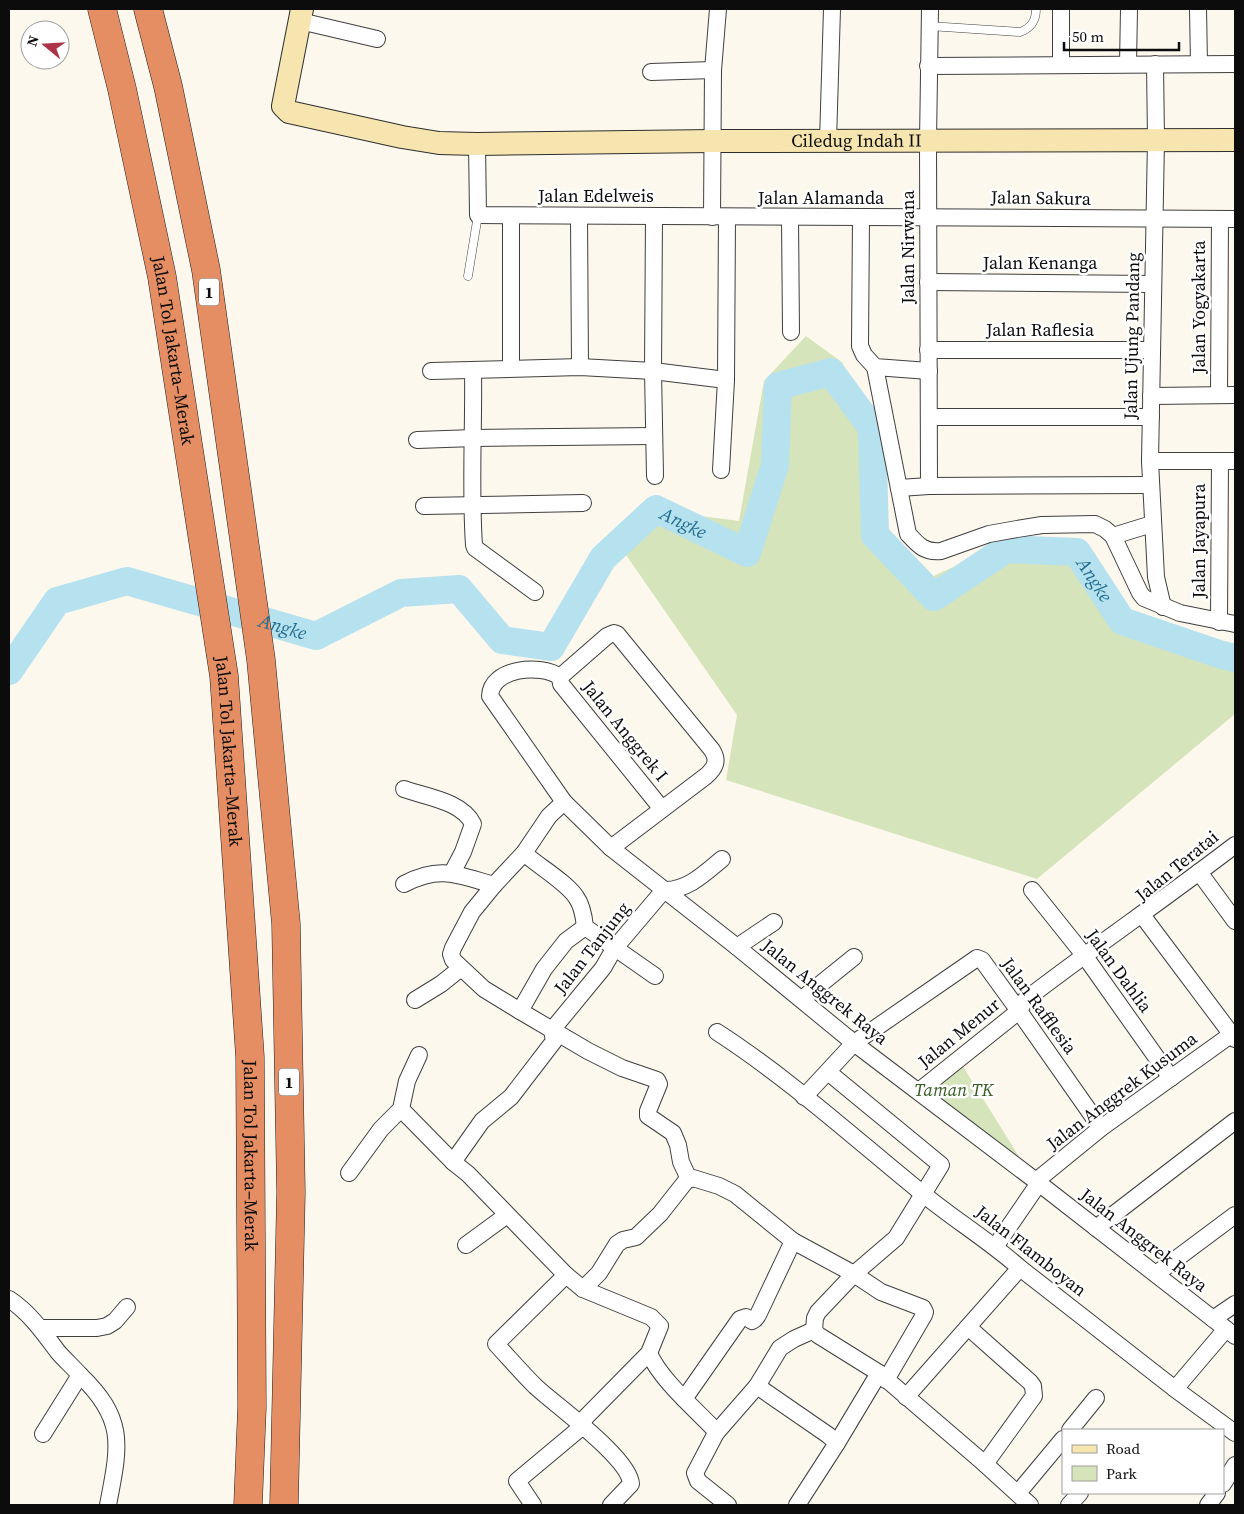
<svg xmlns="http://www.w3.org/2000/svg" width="1244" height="1514" viewBox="0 0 1244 1514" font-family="'Source Serif 4',serif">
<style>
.green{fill:#d5e4ba}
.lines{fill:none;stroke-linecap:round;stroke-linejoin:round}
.river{stroke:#b6e1ef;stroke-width:28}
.lane-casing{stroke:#3f3f3f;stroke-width:9}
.street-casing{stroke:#3f3f3f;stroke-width:18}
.secondary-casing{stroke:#2e2e2e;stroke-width:24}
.highway-casing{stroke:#1d1d1d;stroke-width:29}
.lane{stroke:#fff;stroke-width:8}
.street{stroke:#fff;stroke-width:16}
.secondary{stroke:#f6e5ae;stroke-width:22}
.highway{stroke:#e58d63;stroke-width:28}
.labels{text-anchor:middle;stroke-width:5;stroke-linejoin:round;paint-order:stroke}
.shield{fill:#fff;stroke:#555;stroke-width:1}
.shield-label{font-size:16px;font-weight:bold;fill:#0c0c0c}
.street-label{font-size:18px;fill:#0c0c0c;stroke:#fff}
.park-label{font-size:18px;font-style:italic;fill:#375c23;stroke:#fff}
.water-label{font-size:19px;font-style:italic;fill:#236f90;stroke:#fff}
</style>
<rect width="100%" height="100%" fill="#fdf8ed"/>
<g class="green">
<path d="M806 336 843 363 868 463 877 541 923 581 1026 533 1075 560 1111 625 1235 656V714L1037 879 726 780 737 715 617 542 647 509 739 521 764 381Z"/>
<path d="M959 1060 1031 1176 922 1090Z"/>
</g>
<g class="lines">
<path class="river" id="s1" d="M9 671 57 601 127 581 316 636 401 593 459 589 502 640 551 647 603 558 656 509 747 553 775 465 778 386 831 372 872 428 875 535 934 597 1006 549 1077 552 1122 621 1222 655 1235 658"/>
<g class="lane-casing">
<g id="lane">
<path d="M929 26 1020 32C1031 28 1036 21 1036 9"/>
<path d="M468 276 478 215"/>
</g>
</g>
<g class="street-casing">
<g id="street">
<path d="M1198 9 1199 64"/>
<path d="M300 21 377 39"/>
<path d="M1128 64 1129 9"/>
<path d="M1155 64 1156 140 1150 461 1156 577 1163 607"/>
<path d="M1061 65V9"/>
<path d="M928 66 1235 64"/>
<path d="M651 72 713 70"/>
<path d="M828 141 832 9"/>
<path d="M477 144 478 215 1235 219"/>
<path d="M511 216V368"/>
<path d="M579 216 580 367"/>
<path d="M654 217 653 371 655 476"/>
<path d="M712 217 713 70 718 9"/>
<path d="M790 218 791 332"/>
<path d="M861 218 860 346 864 355 875 367 929 371"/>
<path d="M928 282 1152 284"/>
<path d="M928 350H1152"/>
<path d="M875 367 908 534C918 545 925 553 941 551L989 534 1017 529 1042 525 1095 524 1105 529 1113 536 1140 593 1144 598 1180 613 1235 624"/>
<path d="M473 370C474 428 470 487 474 545L475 548 535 592"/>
<path d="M431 371 580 367 653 371 726 380"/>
<path d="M1219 395 1220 219"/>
<path d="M1151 396 1235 395"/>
<path d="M929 417H1151"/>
<path d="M417 440 474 438 654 436"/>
<path d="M1150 461H1235"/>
<path d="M721 470 726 380 727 217"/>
<path d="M929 486 928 141 930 9"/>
<path d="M899 488 929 486 1151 485"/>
<path d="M424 506 583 503"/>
<path d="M1113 536 1152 524"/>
<path d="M1219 622 1220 461"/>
<path d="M560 677C541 663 491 668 490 696L564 802 611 848 737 947 854 1043 1036 1181 1235 1336"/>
<path d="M560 677 607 636 614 633 617 634 712 750C719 761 715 768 706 776L611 848"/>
<path d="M560 677 561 684 662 809"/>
<path d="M404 789C426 797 462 801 473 824L463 852 452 873"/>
<path d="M564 802 549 816 524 853 494 885 472 912 453 948 451 954 453 960 484 989 520 1011 588 1051 622 1068 657 1080 659 1084 648 1111V1116L673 1133 678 1145 681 1162 689 1179"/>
<path d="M524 853C538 866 566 882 576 897 582 905 584 917 585 927L655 976"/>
<path d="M1199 872 1235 921"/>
<path d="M404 884C440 865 458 875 494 885"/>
<path d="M1032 890 1084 955 1171 1078"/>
<path d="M1142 915 1235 1039"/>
<path d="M737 947 774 922"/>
<path d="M802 999 854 957"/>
<path d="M415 1000 441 984 461 968"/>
<path d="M520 1011 544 969 566 941 585 927"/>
<path d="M552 1030 603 968 614 949 664 890C687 891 705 873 722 859"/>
<path d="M717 1032C788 1078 852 1136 917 1189 950 1217 987 1239 1020 1268L1175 1389 1235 1433"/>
<path d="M828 1072 941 1165 896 1238 854 1274 818 1312 815 1318 814 1330 818 1335 879 1373 985 1464 1030 1505"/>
<path d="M919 1091 1019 1011 1025 1000C1094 947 1166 898 1235 845"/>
<path d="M804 1097 854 1043 977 958 982 960 1019 1011 1101 1128"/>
<path d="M401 1109 453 1162 468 1174 566 1275 583 1289 651 1317 660 1326 649 1353 581 1422"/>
<path d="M453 1162 482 1121 511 1097 554 1041 552 1030"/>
<path d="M349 1173 381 1129 401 1109 407 1081 419 1055"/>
<path d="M1036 1181 1101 1128 1232 1034"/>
<path d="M1096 1228 1235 1121"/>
<path d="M466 1245 507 1215"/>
<path d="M995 1247 1039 1183"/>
<path d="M1156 1274 1235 1215"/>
<path d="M566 1275 496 1344C509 1358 522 1373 535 1386 555 1405 630 1458 631 1484L611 1505"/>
<path d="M583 1289 599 1273 617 1244 623 1240 636 1237 660 1214 686 1181 693 1178 719 1186 735 1194 793 1241 854 1274 881 1292 923 1308 925 1312 924 1315 886 1380"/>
<path d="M9 1299C30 1313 43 1332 58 1352 65 1360 73 1367 80 1375L43 1434"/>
<path d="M1213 1319 1235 1304"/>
<path d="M968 1327 1030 1382 1033 1386 1034 1396 985 1464"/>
<path d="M41 1328H97L107 1326 115 1321 127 1307"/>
<path d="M649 1353C660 1379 694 1408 714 1429L716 1433"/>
<path d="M80 1375C127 1420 119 1447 108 1505"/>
<path d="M757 1386 828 1435 837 1443"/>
<path d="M1175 1389 1226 1329"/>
<path d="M906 1397 1020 1268"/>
<path d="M684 1399 740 1319 746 1317 752 1321 755 1319 758 1315 793 1241"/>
<path d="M1070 1430 1096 1398"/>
<path d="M1223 1484 1235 1465"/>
<path d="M1018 1493 1063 1439"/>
<path d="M533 1505 517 1481 584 1425"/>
<path d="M728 1505 698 1481 695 1473 716 1433 757 1386 780 1348 794 1339 814 1330"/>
<path d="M797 1505 837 1443 879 1373"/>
<path d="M1069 1505 1080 1493"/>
<path d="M1208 1505 1217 1493"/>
</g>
</g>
<g class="secondary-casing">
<g id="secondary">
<path id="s2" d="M302 9 283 106 289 112 402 137 439 143 477 144 713 141 1235 140"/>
</g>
</g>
<g class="highway-casing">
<g id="highway">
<path id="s3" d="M102 9 122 89 162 277 224 676 250 1057 252 1407 248 1505"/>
<path d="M148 9 168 86 206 270 261 660 286 924 291 1192 284 1505"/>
</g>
</g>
<use href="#lane" class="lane"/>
<use href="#street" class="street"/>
<use href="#secondary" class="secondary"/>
<use href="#highway" class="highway"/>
</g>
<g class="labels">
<g class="shield">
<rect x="199" y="278.5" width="20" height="27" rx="4"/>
<rect x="279" y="1068.5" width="20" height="27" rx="4"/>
</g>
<g class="shield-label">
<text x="209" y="298">1</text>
<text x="289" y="1088">1</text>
</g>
<g class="street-label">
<text dy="6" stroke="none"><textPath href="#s2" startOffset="678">Ciledug Indah II</textPath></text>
<text x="596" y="202">Jalan Edelweis</text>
<text x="821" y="204">Jalan Alamanda</text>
<text transform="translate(1041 198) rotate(1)" y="6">Jalan Sakura</text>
<text transform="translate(908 247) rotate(-90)" y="6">Jalan Nirwana</text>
<text x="1040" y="269">Jalan Kenanga</text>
<text transform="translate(1199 307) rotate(-90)" y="6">Jalan Yogyakarta</text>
<text x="1040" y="336">Jalan Raflesia</text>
<text transform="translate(1132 336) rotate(-89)" y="6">Jalan Ujung Pandang</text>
<text dy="6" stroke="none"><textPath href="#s3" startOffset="349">Jalan Tol Jakarta–Merak</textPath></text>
<text transform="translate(1199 541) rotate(-90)" y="6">Jalan Jayapura</text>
<text transform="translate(625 731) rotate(51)" y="6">Jalan Anggrek I</text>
<text dy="6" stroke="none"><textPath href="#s3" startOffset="754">Jalan Tol Jakarta–Merak</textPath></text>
<text transform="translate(1177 866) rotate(-39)" y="6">Jalan Teratai</text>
<text transform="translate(592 948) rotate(-52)" y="6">Jalan Tanjung</text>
<text transform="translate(1119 971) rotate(54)" y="6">Jalan Dahlia</text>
<text transform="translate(825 992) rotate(39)" y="6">Jalan Anggrek Raya</text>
<text transform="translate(1039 1006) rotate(54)" y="6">Jalan Rafflesia</text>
<text transform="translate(959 1033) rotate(-39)" y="6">Jalan Menur</text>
<text transform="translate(1122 1091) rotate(-37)" y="6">Jalan Anggrek Kusuma</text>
<text dy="6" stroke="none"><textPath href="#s3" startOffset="1159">Jalan Tol Jakarta–Merak</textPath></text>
<text transform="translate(1144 1240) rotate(38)" y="6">Jalan Anggrek Raya</text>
<text transform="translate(1031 1251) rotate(38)" y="6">Jalan Flamboyan</text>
</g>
<g class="park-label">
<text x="954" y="1096">Taman TK</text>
</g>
<g class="water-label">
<text dy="7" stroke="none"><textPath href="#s1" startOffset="830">Angke</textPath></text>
<text dy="7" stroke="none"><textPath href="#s1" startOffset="1579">Angke</textPath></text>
<text dy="7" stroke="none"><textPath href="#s1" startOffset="320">Angke</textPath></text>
</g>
</g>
<rect width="1244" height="1514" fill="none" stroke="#0c0c0c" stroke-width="20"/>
<rect x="1062" y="1429" width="162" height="65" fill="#ffffff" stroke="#9e9e9e"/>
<rect x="1072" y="1445" width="25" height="8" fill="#f6e5ae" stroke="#9e9e9e"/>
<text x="1106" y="1454" font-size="15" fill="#0c0c0c">Road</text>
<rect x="1072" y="1466" width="25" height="15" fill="#d5e4ba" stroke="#9e9e9e"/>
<text x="1106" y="1479" font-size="15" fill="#0c0c0c">Park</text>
<g transform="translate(45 45) rotate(288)"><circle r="24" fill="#ffffff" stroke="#9e9e9e"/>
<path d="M0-4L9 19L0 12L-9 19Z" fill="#ad3348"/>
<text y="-8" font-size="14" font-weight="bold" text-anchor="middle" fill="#0c0c0c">N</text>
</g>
<path d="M1064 42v8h115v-8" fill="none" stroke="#0c0c0c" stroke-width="2.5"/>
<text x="1072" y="42" font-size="15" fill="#0c0c0c" stroke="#ffffff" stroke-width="4" paint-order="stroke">50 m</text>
</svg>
